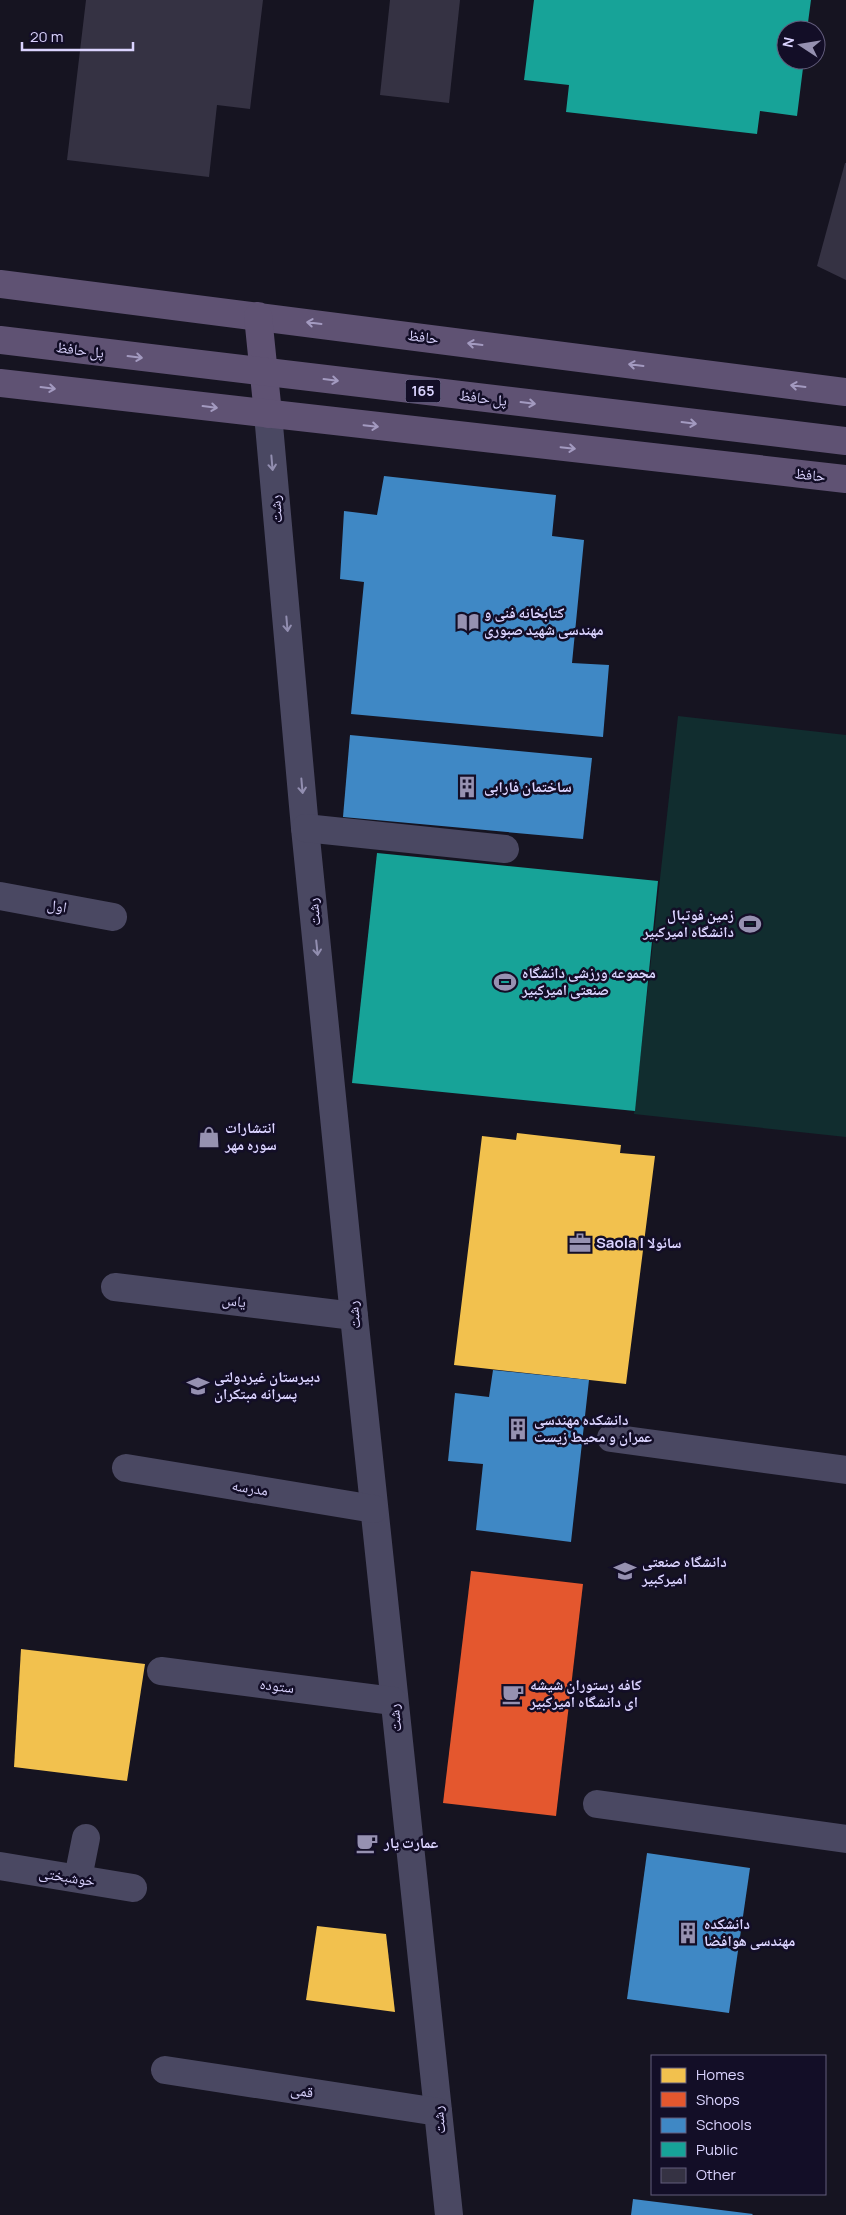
<svg xmlns="http://www.w3.org/2000/svg" width="846" height="2215" viewBox="0 0 846 2215" font-family="Manrope,'Noto Naskh Arabic',sans-serif">
<style>
.green{fill:#112d2f}
.homes{fill:#f2c14e}
.shops{fill:#e4572e}
.schools{fill:#3f88c5}
.public{fill:#17a398}
.building{fill:#353243}
.lines{fill:none;stroke-linecap:round;stroke-linejoin:round}
.minor{stroke:#4a4862;stroke-width:28}
.major{stroke:#5f5273;stroke-width:28}
.major-bridge{stroke:#5f5273;stroke-width:28}
.oneway{stroke:#a39ac0}
.oneway2{stroke:#928eb0}
.labels{text-anchor:middle;stroke-width:5;stroke-linejoin:round;paint-order:stroke}
.shield{fill:#130e27;stroke:#9f99be;stroke-width:1}
.shield-label{font-size:14px;font-weight:bold;fill:#dbd4ff}
.street-label{font-size:15px;fill:#dbd4ff;stroke:#130e27}
.poi-label{font-size:15px;font-weight:bold;fill:#dbd4ff;stroke:#130e27;text-anchor:start}
</style>
<rect width="100%" height="100%" fill="#161421"/>
<path class="green" d="M678 716 846 735V1137L634 1114Z"/>
<g class="homes">
<path d="M517 1133 621 1145 620 1153 655 1156 626 1384 454 1365 482 1136 516 1140Z"/>
<path d="M21 1649 145 1664 127 1781 14 1767Z"/>
<path d="M317 1926 386 1934 395 2012 306 2000Z"/>
</g>
<path class="shops" d="M471 1571 583 1584 556 1816 443 1803Z"/>
<g class="schools">
<path d="M384 476 556 495 552 536 584 540 572 663 609 665 603 737 351 714 364 582 340 579 344 511 377 515Z"/>
<path d="M350 735 592 758 583 839 343 817Z"/>
<path d="M493 1370 589 1380 571 1542 476 1530 483 1464 448 1461 455 1393 489 1397Z"/>
<path d="M647 1853 750 1868 729 2013 627 1999Z"/>
<path d="M633 2199 753 2214 752 2215H631Z"/>
</g>
<g class="public">
<path d="M534 0H811L807 30H786V60H804L797 116 760 111 757 134 566 112 569 85 524 80Z"/>
<path d="M377 853 658 881 635 1111 352 1083Z"/>
</g>
<g class="building">
<path d="M86 0H263L250 109 217 105 209 177 67 160Z"/>
<path d="M390 0H460L449 103 380 95Z"/>
<path d="M845 163H846V280L817 266Z"/>
</g>
<g class="lines">
<g class="minor">
<path d="M268 414 305 828 354 1316 449 2215"/>
<path d="M305 828 505 849"/>
<path d="M0 896 113 917"/>
<path d="M115 1287 354 1316"/>
<path d="M611 1438 846 1470"/>
<path d="M126 1468 374 1509"/>
<path d="M161 1671 393 1701"/>
<path d="M597 1804 846 1839"/>
<path d="M0 1866 133 1888"/>
<path d="M78 1878 86 1838"/>
<path d="M165 2070 438 2112"/>
</g>
<g class="major">
<path d="M0 284 846 392"/>
<path d="M258 316 268 414"/>
<path d="M0 383 846 479"/>
</g>
<path class="major-bridge" d="M0 340 846 441"/>
</g>
<defs><path id="oneway-shaft" d="M-6 0H5M1.5-3L5.5 0L1.5 3" fill="none" stroke-width="1.6" stroke-linecap="round" stroke-linejoin="round" transform="scale(1.25)"/></defs>
<g class="oneway">
<use href="#oneway-shaft" transform="translate(314 323) rotate(-173)"/>
<use href="#oneway-shaft" transform="translate(475 344) rotate(-173)"/>
<use href="#oneway-shaft" transform="translate(135 357) rotate(7)"/>
<use href="#oneway-shaft" transform="translate(636 365) rotate(-173)"/>
<use href="#oneway-shaft" transform="translate(331 380) rotate(7)"/>
<use href="#oneway-shaft" transform="translate(798 386) rotate(-173)"/>
<use href="#oneway-shaft" transform="translate(48 388) rotate(7)"/>
<use href="#oneway-shaft" transform="translate(528 403) rotate(7)"/>
<use href="#oneway-shaft" transform="translate(210 407) rotate(7)"/>
<use href="#oneway-shaft" transform="translate(689 423) rotate(7)"/>
<use href="#oneway-shaft" transform="translate(371 426) rotate(6)"/>
<use href="#oneway-shaft" transform="translate(568 448) rotate(6)"/>
</g>
<g class="oneway2">
<use href="#oneway-shaft" transform="translate(272 463) rotate(85)"/>
<use href="#oneway-shaft" transform="translate(287 624) rotate(85)"/>
<use href="#oneway-shaft" transform="translate(302 786) rotate(85)"/>
<use href="#oneway-shaft" transform="translate(317 948) rotate(84)"/>
</g>
<defs>
<g id="library-bare" transform="scale(1.725)"><path d="M-6-4Q-3-5.5-.7-3.5V5Q-3 3-6 4ZM6-4Q3-5.5 .7-3.5V5Q3 3 6 4Z" fill="#9691b1" stroke="#130e27" stroke-width="2.5" paint-order="stroke"/></g>
<g id="building-bare" transform="scale(1.725)"><path d="M-4-6H4V6H1V3H-1V6H-4ZM-2.5-4.3h1.7v1.8h-1.7ZM.8-4.3h1.7v1.8H.8ZM-2.5-1h1.7V.8h-1.7ZM.8-1h1.7V.8H.8Z" fill="#9691b1" stroke="#130e27" stroke-width="2.5" paint-order="stroke"/></g>
<g id="stadium-bare" transform="scale(1.725)"><path d="M0-5a6.5 5 0 1 0 0 10a6.5 5 0 1 0 0-10ZM-3.5-1.8h7v3.6h-7Z" fill="#9691b1" stroke="#130e27" stroke-width="2.5" paint-order="stroke"/></g>
<g id="shop-bare" transform="scale(1.725)"><path d="M-5-2.5h2.3a2.7 3.5 0 0 1 5.4 0H5L5.5 6h-11ZM-1.5-2.5h3a1.5 2.3 0 0 0-3 0Z" fill="#9691b1" stroke="#130e27" stroke-width="2.5" paint-order="stroke"/></g>
<g id="office-bare" transform="scale(1.725)"><path d="M-6-3h4V-5.5h4V-3h4V5H-6ZM-1-4.5V-3h2v-1.5ZM-6 0V1H6V0Z" fill="#9691b1" stroke="#130e27" stroke-width="2.5" paint-order="stroke"/></g>
<g id="school-bare" transform="scale(1.725)"><path d="M0-5L7-2L0 1L-7-2ZM-4 1L0 2.5L4 1V4Q0 6-4 4Z" fill="#9691b1" stroke="#130e27" stroke-width="2.5" paint-order="stroke"/></g>
<g id="university-bare" transform="scale(1.725)"><path d="M0-5L7-2L0 1L-7-2ZM-4 1L0 2.5L4 1V4Q0 6-4 4Z" fill="#9691b1" stroke="#130e27" stroke-width="2.5" paint-order="stroke"/></g>
<g id="cafe-bare" transform="scale(1.725)"><path d="M-5.5-4.5H6V0H3Q3 3.5 0 3.5H-2.5Q-5.5 3.5-5.5 0ZM3-3.2v2h1.7v-2ZM-6 4.5H4V6H-6Z" fill="#9691b1" stroke="#130e27" stroke-width="2.5" paint-order="stroke"/></g>
</defs>
<g fill-rule="evenodd">
<use href="#library-bare" x="468" y="622"/>
<use href="#building-bare" x="467" y="787"/>
<use href="#stadium-bare" x="750" y="924"/>
<use href="#stadium-bare" x="505" y="982"/>
<use href="#shop-bare" x="209" y="1137"/>
<use href="#office-bare" x="580" y="1243"/>
<use href="#school-bare" x="198" y="1386"/>
<use href="#building-bare" x="518" y="1429"/>
<use href="#university-bare" x="625" y="1571"/>
<use href="#cafe-bare" x="513" y="1694"/>
<use href="#cafe-bare" x="367" y="1843"/>
<use href="#building-bare" x="688" y="1933"/>
</g>
<g class="labels">
<rect class="shield" x="405.5" y="379.5" width="35" height="23" rx="4"/>
<g class="shield-label">
<text x="423" y="396">165</text>
</g>
<g class="street-label">
<text transform="translate(423 337) rotate(7)" y="5">حافظ</text>
<text transform="translate(80 350) rotate(7)" y="5">پل حافظ</text>
<text transform="translate(483 398) rotate(7)" y="5">پل حافظ</text>
<text transform="translate(810 475) rotate(6)" y="5">حافظ</text>
<text transform="translate(276 509) rotate(-95)" y="5">رشت</text>
<text transform="translate(57 906) rotate(10)" y="5">اول</text>
<text transform="translate(314 912) rotate(-96)" y="5">رشت</text>
<text transform="translate(234 1301) rotate(7)" y="5">یاس</text>
<text transform="translate(354 1315) rotate(-96)" y="5">رشت</text>
<text transform="translate(250 1488) rotate(9)" y="5">مدرسه</text>
<text transform="translate(277 1686) rotate(7)" y="5">ستوده</text>
<text transform="translate(395 1718) rotate(-96)" y="5">رشت</text>
<text transform="translate(67 1877) rotate(9)" y="5">خوشبختی</text>
<text transform="translate(302 2091) rotate(9)" y="5">قمی</text>
<text transform="translate(439 2120) rotate(-96)" y="5">رشت</text>
</g>
<g class="poi-label">
<text x="484" y="618">کتابخانه فنی و<tspan x="484" dy="17">مهندسی شهید صبوری</tspan></text>
<text x="484" y="792">ساختمان فارابی</text>
<text x="734" y="920" text-anchor="end">زمین فوتبال<tspan x="734" dy="17">دانشگاه امیرکبیر</tspan></text>
<text x="522" y="978">مجموعه ورزشی دانشگاه<tspan x="522" dy="17">صنعتی امیرکبیر</tspan></text>
<text x="225" y="1133">انتشارات<tspan x="225" dy="17">سوره مهر</tspan></text>
<text x="596" y="1248">Saola | سائولا</text>
<text x="214" y="1382">دبیرستان غیردولتی<tspan x="214" dy="17">پسرانه مبتکران</tspan></text>
<text x="534" y="1425">دانشکده مهندسی<tspan x="534" dy="17">عمران و محیط زیست</tspan></text>
<text x="642" y="1567">دانشگاه صنعتی<tspan x="642" dy="17">امیرکبیر</tspan></text>
<text x="530" y="1690">کافه رستوران شیشه<tspan x="530" dy="17">ای دانشگاه امیرکبیر</tspan></text>
<text x="384" y="1848">عمارت یار</text>
<text x="704" y="1929">دانشکده<tspan x="704" dy="17">مهندسی هوافضا</tspan></text>
</g>
</g>
<rect x="651" y="2055" width="175" height="140" fill="#130e27" stroke="#635d7d"/>
<rect x="661" y="2068" width="25" height="15" fill="#f2c14e" stroke="#635d7d"/>
<text x="696" y="2080" font-size="15" fill="#dbd4ff">Homes</text>
<rect x="661" y="2092" width="25" height="15" fill="#e4572e" stroke="#635d7d"/>
<text x="696" y="2105" font-size="15" fill="#dbd4ff">Shops</text>
<rect x="661" y="2118" width="25" height="15" fill="#3f88c5" stroke="#635d7d"/>
<text x="696" y="2130" font-size="15" fill="#dbd4ff">Schools</text>
<rect x="661" y="2142" width="25" height="15" fill="#17a398" stroke="#635d7d"/>
<text x="696" y="2155" font-size="15" fill="#dbd4ff">Public</text>
<rect x="661" y="2168" width="25" height="15" fill="#353243" stroke="#635d7d"/>
<text x="696" y="2180" font-size="15" fill="#dbd4ff">Other</text>
<g transform="translate(801 45) rotate(282)"><circle r="24" fill="#130e27" stroke="#635d7d"/>
<path d="M0-4L9 19L0 12L-9 19Z" fill="#9691b1"/>
<text y="-8" font-size="14" font-weight="bold" text-anchor="middle" fill="#dbd4ff">N</text>
</g>
<path d="M22 42v8h111v-8" fill="none" stroke="#dbd4ff" stroke-width="2.5"/>
<text x="30" y="42" font-size="15" fill="#dbd4ff" stroke="#130e27" stroke-width="4" paint-order="stroke">20 m</text>
</svg>
